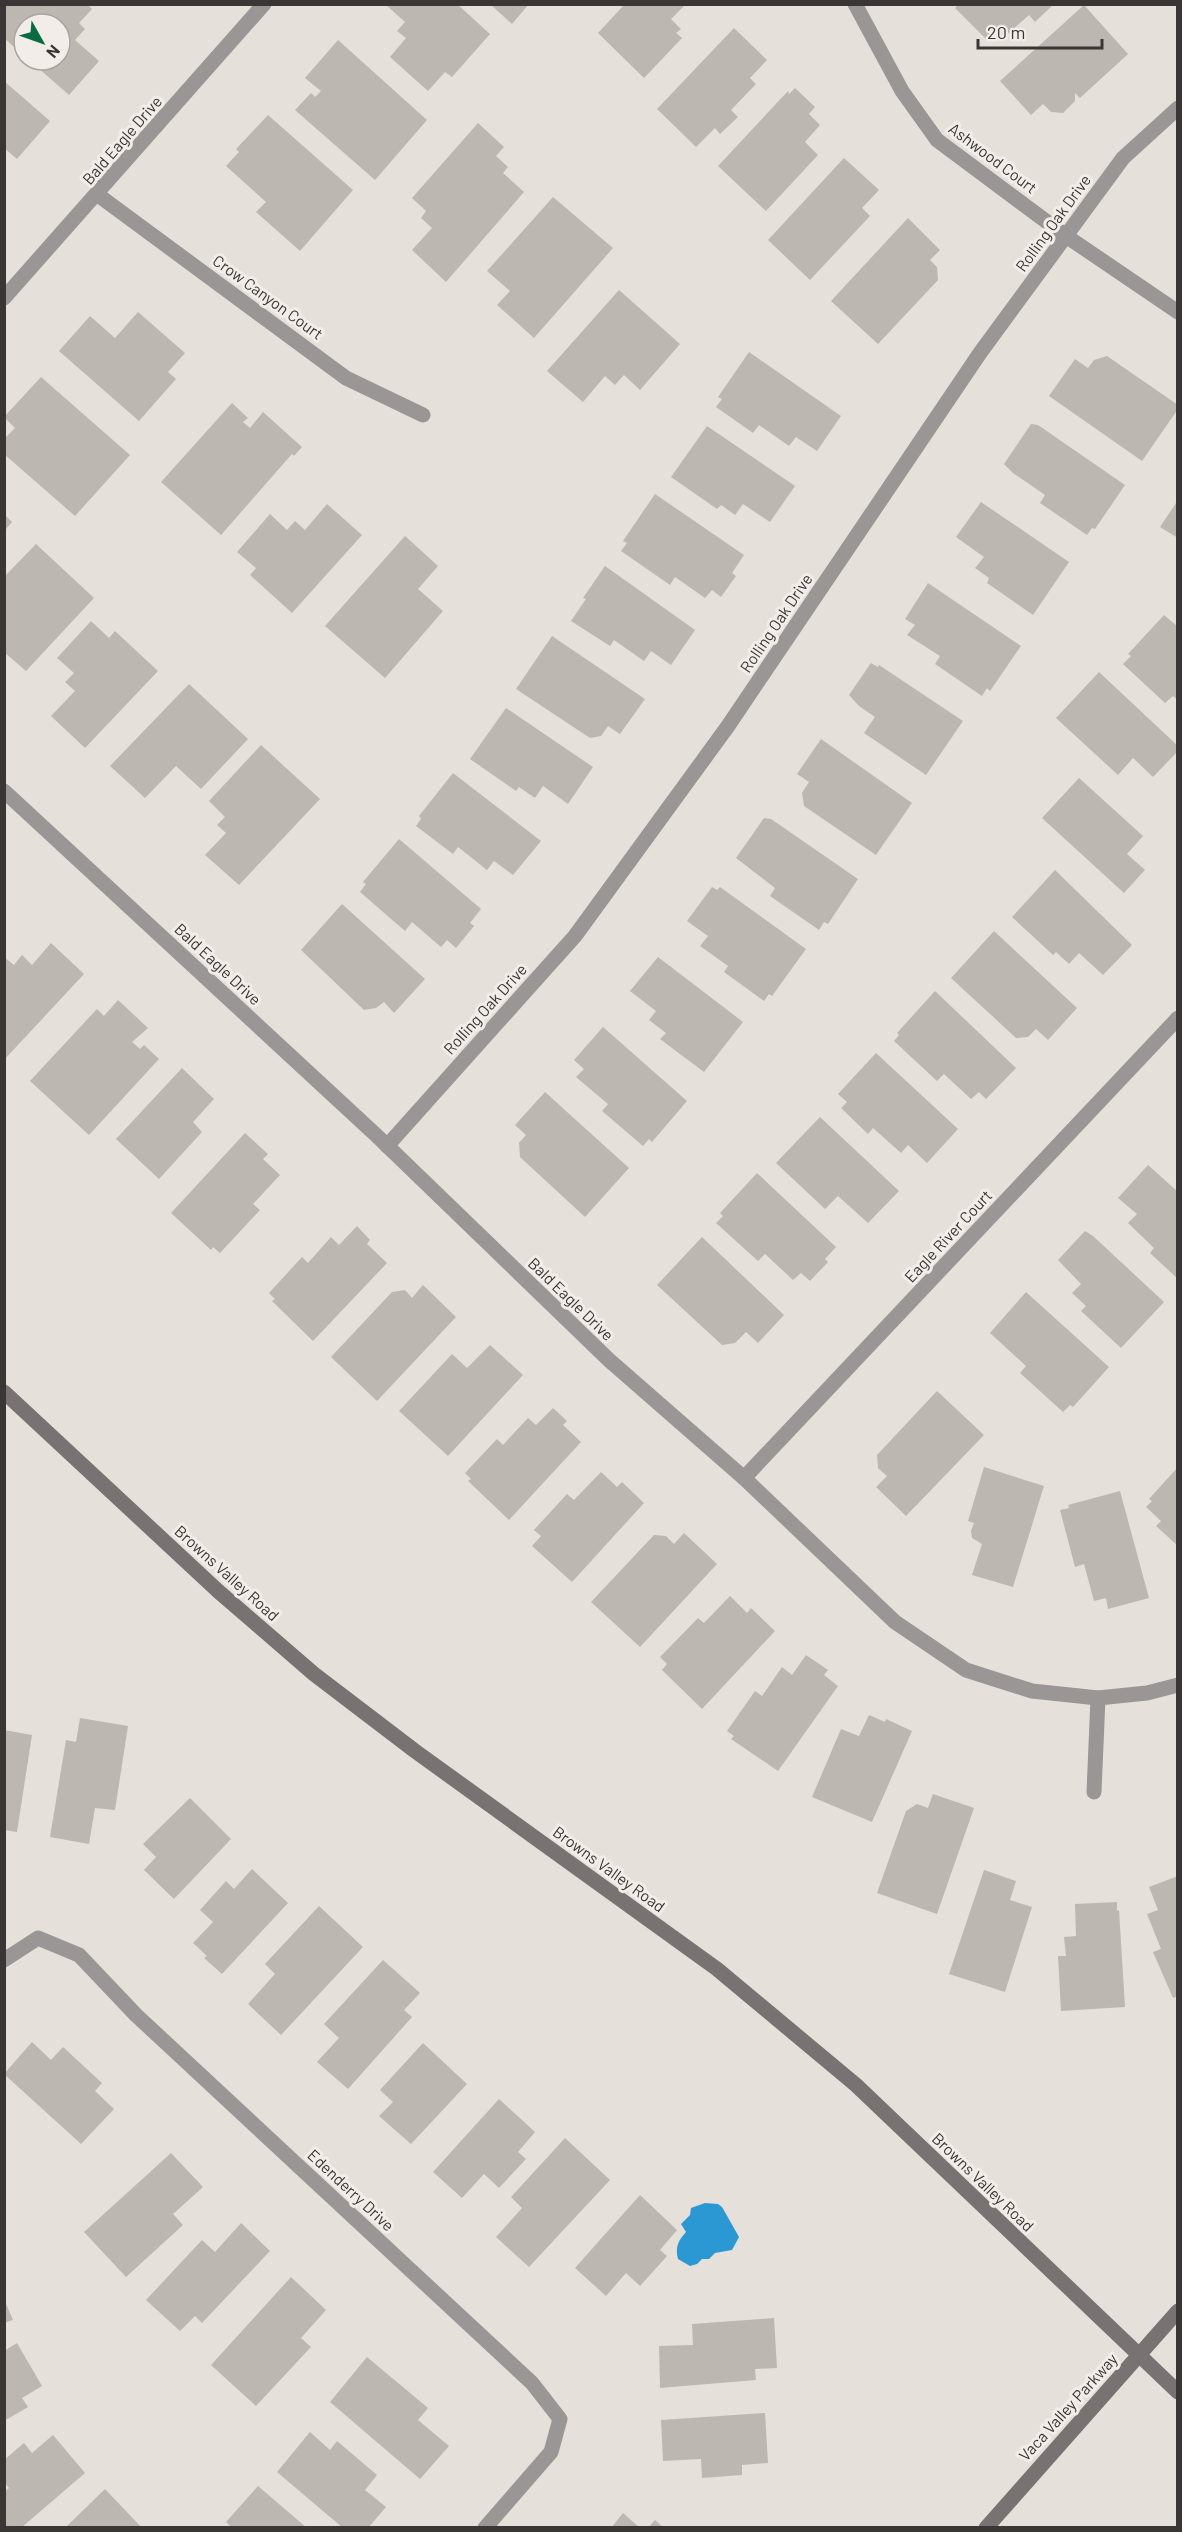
<svg xmlns="http://www.w3.org/2000/svg" width="1182" height="2532" viewBox="0 0 1182 2532" font-family="Barlow,sans-serif">
<style>
.water{fill:#2b98d3}
.building{fill:#bdb7b2}
.lines{fill:none;stroke-linecap:round;stroke-linejoin:round}
.street{stroke:#9a9696;stroke-width:15}
.secondary{stroke:#787372;stroke-width:15}
.labels{text-anchor:middle;stroke-width:6;stroke-linejoin:round;paint-order:stroke}
.street-label{font-size:16px;fill:#393635;stroke:#f3ede9}
</style>
<rect width="100%" height="100%" fill="#e6e0db"/>
<path class="water" d="M705 2203 718 2204 722 2207 739 2237 732 2250 715 2253 709 2259H702L697 2264 690 2266 678 2259C675 2247 678 2241 686 2232L681 2224 690 2215 691 2208Z"/>
<g class="building">
<path d="M4 4H87L92 9 79 23 85 29 75 40 99 61 69 95 29 60H60V24H24V56L4 38Z"/>
<path d="M385 4H457L490 34 452 77 445 72 428 91 390 57 406 38 397 31 405 22Z"/>
<path d="M490 4H529L512 24Z"/>
<path d="M625 4H686L671 19 681 29 676 33 682 38 644 78 598 33Z"/>
<path d="M959 4H1054L1035 22 1029 15 1002 39 996 33 988 41 955 8Z"/>
<path d="M1084 5 1128 54 1080 98 1075 93V101L1063 113 1051 112 1043 104 1031 115 1000 81Z"/>
<path d="M734 28 767 60 750 78 756 84 731 110 738 117 720 134 715 128 696 147 657 109Z"/>
<path d="M338 40 427 120 375 180 295 110 311 93 315 97 321 91 305 78Z"/>
<path d="M4 81 50 121 17 159 4 148Z"/>
<path d="M795 88 815 107 809 114 820 125 805 142 818 155 766 211 718 166 788 91 789 94Z"/>
<path d="M268 115 353 190 300 251 256 212 266 202 226 166 239 152 236 149Z"/>
<path d="M478 123 504 147 496 156 508 167 503 173 524 192 446 282 412 250 432 228 421 218 426 211 412 198Z"/>
<path d="M844 158 879 190 862 208 870 216 810 280 768 240Z"/>
<path d="M553 197 613 248 534 338 497 305 510 291 487 271Z"/>
<path d="M908 218 940 250 930 260 937 267 938 280 878 344 831 301Z"/>
<path d="M619 290 680 344 640 390 624 375 615 385 605 376 583 402 547 371Z"/>
<path d="M138 312 185 353 168 372 176 379 139 421 59 351 90 316 115 338Z"/>
<path d="M749 352 841 416 817 451 796 437 789 446 759 425 753 433 716 407 722 399 718 397Z"/>
<path d="M1107 356 1178 405V409L1142 461 1049 396 1075 359 1088 368 1094 360Z"/>
<path d="M41 377 130 455 75 516 4 454V439L15 428 4 417Z"/>
<path d="M232 403 248 418 243 422 250 428 263 412 302 447 294 456 292 454 221 535 161 482Z"/>
<path d="M1031 424 1038 425 1125 485 1095 529 1092 528 1087 535 1040 503 1045 495 1013 473 1004 464Z"/>
<path d="M707 426 795 486 770 522 743 504 735 515 721 505 717 509 671 477Z"/>
<path d="M655 494 744 555 732 573 736 576 721 597 712 590 705 598 675 577 670 585 621 551 627 543 623 541Z"/>
<path d="M1178 500V538L1160 527Z"/>
<path d="M981 502 1069 562 1033 615 987 583 989 578 975 568 984 557 956 537Z"/>
<path d="M327 504 362 535 292 613 250 575 256 568 237 552 270 514 287 530 295 521 305 530Z"/>
<path d="M5 515 12 522 5 530Z"/>
<path d="M405 536 438 566 418 589 443 611 385 678 325 626Z"/>
<path d="M36 544 94 598 26 671 4 652V577Z"/>
<path d="M605 566 695 630 671 665 651 651 644 661 614 640 610 646 571 621 586 599 583 598Z"/>
<path d="M928 583 1021 646 990 691 987 688 982 696 935 664 940 656 907 635 915 625 905 619Z"/>
<path d="M1164 615 1178 627V700L1173 696 1165 703 1123 664 1131 656 1128 654Z"/>
<path d="M91 621 109 638 115 631 158 671 85 748 51 716 75 691 65 682 74 673 57 658Z"/>
<path d="M552 636 645 699 620 734 608 726 601 736 590 738 516 689Z"/>
<path d="M871 663 878 667 879 665 963 721 926 775 864 733 875 717 859 706 849 695Z"/>
<path d="M1099 672 1178 746V751L1153 777 1133 758 1118 775 1056 718Z"/>
<path d="M189 684 248 739 201 789 176 766 145 798 110 766Z"/>
<path d="M506 708 593 767 568 804 543 786 535 798 519 787 516 791 470 759Z"/>
<path d="M821 739 912 803 876 855 804 806 802 793 809 782 797 774Z"/>
<path d="M261 745 320 799 239 885 205 855 226 833 217 825 225 817 209 801Z"/>
<path d="M453 773 541 841 513 875 494 861 487 870 458 847 453 854 416 826 421 819 419 816Z"/>
<path d="M1079 778 1143 836 1127 854 1145 870 1124 893 1042 818Z"/>
<path d="M764 818 771 819 858 879 828 924 824 922 819 930 770 896 775 888 736 858Z"/>
<path d="M399 839 481 909 470 923 474 926 456 948 447 940 441 947 412 922 405 931 360 892 366 884 363 882Z"/>
<path d="M1055 870 1132 945 1103 975 1079 953 1069 964 1056 952 1053 955 1012 917Z"/>
<path d="M712 887 717 890 720 887 806 949 772 996 769 994 764 1001 724 972 728 966 700 946 708 936 687 921Z"/>
<path d="M342 904 425 979 394 1013 384 1002 376 1008 364 1010 301 950Z"/>
<path d="M994 931 1077 1008 1048 1040 1036 1029 1028 1037 1016 1038 951 978Z"/>
<path d="M51 943 84 974 4 1060V957L14 965 22 955 32 965Z"/>
<path d="M658 957 743 1022 704 1072 660 1039 666 1033 649 1020 656 1011 630 991Z"/>
<path d="M935 991 1016 1068 986 1099 979 1092 971 1099 944 1074 937 1081 894 1041 899 1035 897 1033Z"/>
<path d="M118 1000 148 1028 132 1042 140 1049 144 1045 159 1059 89 1135 30 1081 97 1009 104 1016Z"/>
<path d="M603 1027 687 1101 652 1142 649 1139 643 1146 602 1111 608 1104 576 1077 584 1069 574 1060Z"/>
<path d="M876 1053 958 1129 927 1163 908 1145 901 1153 873 1128 868 1134 841 1108 847 1102 838 1094Z"/>
<path d="M182 1068 214 1099 193 1122 202 1132 159 1179 116 1139Z"/>
<path d="M545 1092 629 1168 585 1217 520 1157 519 1143 526 1135 515 1125Z"/>
<path d="M820 1117 899 1191 868 1223 838 1196 825 1209 776 1163Z"/>
<path d="M245 1133 268 1154 263 1159 280 1175 253 1204 260 1210 220 1253 213 1247 211 1250 171 1213Z"/>
<path d="M1148 1165 1178 1192V1279L1150 1253 1154 1248 1128 1223 1137 1214 1118 1198Z"/>
<path d="M757 1173 836 1247 825 1259 828 1262 810 1281 801 1273 793 1280 765 1254 758 1261 716 1223 723 1216 720 1213Z"/>
<path d="M357 1226 370 1240 367 1244 387 1263 313 1341 272 1301 275 1299 269 1293 302 1257 308 1263 331 1237 339 1245Z"/>
<path d="M1085 1231 1093 1236 1164 1302 1121 1348 1081 1311 1086 1306 1072 1293 1081 1284 1058 1260Z"/>
<path d="M702 1237 784 1315 758 1343 746 1332 735 1343 722 1345 657 1285Z"/>
<path d="M423 1285 456 1317 377 1401 331 1357 392 1292 405 1290 412 1298Z"/>
<path d="M1026 1292 1109 1367 1073 1407 1070 1405 1063 1412 1020 1373 1026 1366 990 1333Z"/>
<path d="M490 1345 523 1375 448 1456 399 1411 452 1354 467 1368Z"/>
<path d="M937 1391 984 1435 906 1516 876 1487 887 1476 878 1468 877 1455Z"/>
<path d="M553 1408 567 1421 563 1425 581 1442 509 1520 468 1481 471 1479 465 1473 497 1439 503 1445 528 1418 536 1425Z"/>
<path d="M984 1467 1044 1486 1013 1587 972 1575 982 1544 972 1538 971 1531 974 1523 968 1521Z"/>
<path d="M1178 1467V1546L1156 1526 1161 1521 1146 1507 1152 1501 1149 1499Z"/>
<path d="M601 1472 617 1487 622 1482 644 1503 572 1582 532 1546 541 1536 534 1530 567 1494 574 1500Z"/>
<path d="M1120 1491 1149 1598 1108 1609 1106 1598 1094 1601 1084 1564 1075 1567 1060 1510 1069 1508 1068 1505Z"/>
<path d="M684 1533 717 1564 640 1647 591 1602 654 1535 666 1536 674 1544Z"/>
<path d="M730 1596 747 1613 751 1608 775 1631 702 1709 662 1670 667 1664 660 1657 698 1618 704 1623Z"/>
<path d="M806 1655 828 1670 824 1675 838 1686 778 1771 731 1739 734 1736 727 1731 755 1691 762 1696 782 1667 792 1675Z"/>
<path d="M869 1715 885 1722 886 1719 912 1731 872 1822 812 1797 841 1729 859 1736Z"/>
<path d="M80 1718 128 1726 115 1810 95 1808 89 1844 50 1837 66 1740 76 1742Z"/>
<path d="M4 1730 32 1735 17 1832 4 1830Z"/>
<path d="M933 1794 974 1808 937 1914 877 1893 906 1811 917 1804 928 1808Z"/>
<path d="M190 1798 231 1839 174 1899 144 1870 156 1857 143 1844Z"/>
<path d="M252 1869 288 1903 222 1974 204 1958 207 1956 193 1943 213 1922 200 1910 226 1881 234 1889Z"/>
<path d="M984 1870 1016 1881 1010 1900 1032 1907 1005 1992 949 1974Z"/>
<path d="M1178 1876V1996L1173 1998 1153 1952 1161 1949 1147 1914 1158 1910 1149 1887Z"/>
<path d="M1117 1902V1911L1119 1910 1125 2007 1061 2011 1058 1956H1066L1064 1937 1076 1936 1075 1904Z"/>
<path d="M319 1906 363 1947 281 2035 248 2004 275 1974 265 1964Z"/>
<path d="M383 1960 420 1993 404 2010 412 2017 348 2089 317 2062 339 2038 324 2024Z"/>
<path d="M32 2042 51 2060 63 2047 102 2083 95 2091 114 2109 81 2144 4 2074Z"/>
<path d="M423 2043 467 2084 411 2144 379 2116 393 2102 380 2090Z"/>
<path d="M499 2099 535 2132 518 2152 526 2159 499 2188 484 2174 462 2198 433 2172Z"/>
<path d="M565 2138 610 2180 529 2267 496 2237 522 2208 511 2197Z"/>
<path d="M171 2153 203 2187 173 2214 183 2225 126 2277 84 2232Z"/>
<path d="M640 2195 677 2230 660 2250 667 2256 640 2286 626 2273 606 2296 575 2268Z"/>
<path d="M241 2223 270 2251 202 2323 195 2316 180 2331 146 2300 202 2240 215 2252Z"/>
<path d="M291 2277 326 2310 301 2338 311 2347 256 2406 211 2365Z"/>
<path d="M4 2299 13 2320 4 2323Z"/>
<path d="M774 2318 777 2368 755 2369 756 2380 660 2388 659 2346 693 2345 692 2324Z"/>
<path d="M17 2343 42 2386 22 2398 28 2407 4 2421V2351Z"/>
<path d="M367 2357 428 2408 418 2420 449 2446 420 2479 330 2402Z"/>
<path d="M765 2413 768 2463 742 2465V2475L702 2478 701 2459 663 2461 661 2420Z"/>
<path d="M310 2432 330 2450 337 2441 377 2475 365 2490 386 2507 368 2528H343L277 2472Z"/>
<path d="M53 2435 85 2473 21 2528H4V2492L9 2488 4 2482V2460L24 2443 32 2453Z"/>
<path d="M258 2486 307 2528H232L226 2522Z"/>
<path d="M105 2489 142 2528H65Z"/>
<path d="M623 2513 640 2528H611Z"/>
<path d="M655 2520 664 2528H648Z"/>
</g>
<g class="lines">
<g class="street">
<path d="M855 4 902 91 937 140 1066 236 1178 312"/>
<path d="M98 195 346 378 423 415"/>
<path d="M4 298 264 4"/>
<path d="M4 791 376 1135 609 1360 744 1478 895 1622 966 1670 1032 1691 1098 1698 1147 1693 1178 1685"/>
<path d="M387 1146 575 936 728 726 980 353 1123 158 1178 108"/>
<path d="M744 1478 1178 1018"/>
<path d="M1094 1792 1098 1698"/>
<path d="M4 1960 38 1938 79 1955 136 2015 532 2383 560 2419 551 2452 485 2528"/>
</g>
<g class="secondary">
<path d="M4 1392 218 1591 314 1674 415 1751 717 1969 856 2085 1178 2392"/>
<path d="M986 2528 1178 2311"/>
</g>
</g>
<g class="labels">
<g class="street-label">
<text transform="translate(122 140) rotate(-49)" y="6">Bald Eagle Drive</text>
<text transform="translate(993 158) rotate(37)" y="6">Ashwood Court</text>
<text transform="translate(1053 223) rotate(-54)" y="6">Rolling Oak Drive</text>
<text transform="translate(268 297) rotate(36)" y="6">Crow Canyon Court</text>
<text transform="translate(776 623) rotate(-56)" y="6">Rolling Oak Drive</text>
<text transform="translate(218 964) rotate(43)" y="6">Bald Eagle Drive</text>
<text transform="translate(485 1009) rotate(-48)" y="6">Rolling Oak Drive</text>
<text transform="translate(948 1236) rotate(-47)" y="6">Eagle River Court</text>
<text transform="translate(571 1299) rotate(44)" y="6">Bald Eagle Drive</text>
<text transform="translate(227 1573) rotate(42)" y="6">Browns Valley Road</text>
<text transform="translate(609 1869) rotate(36)" y="6">Browns Valley Road</text>
<text transform="translate(983 2182) rotate(44)" y="6">Browns Valley Road</text>
<text transform="translate(351 2190) rotate(43)" y="6">Edenderry Drive</text>
<text transform="translate(1068 2407) rotate(-48)" y="6">Vaca Valley Parkway</text>
</g>
</g>
<rect width="1182" height="2532" fill="none" stroke="#393635" stroke-width="12"/>
<g transform="translate(42 42) rotate(130)"><circle r="28" fill="#f3ede9" stroke="#a9a4a1" stroke-width="1.5"/>
<path d="M0-4.5L10 22L0 15L-10 22Z" fill="#096c41"/>
<text y="-9" font-size="16" font-weight="bold" text-anchor="middle" fill="#393635">N</text>
</g>
<path d="M978 39v9h124v-9" fill="none" stroke="#393635" stroke-width="3"/>
<text x="987" y="39" font-size="18" fill="#393635" stroke="#f3ede9" stroke-width="4.5" paint-order="stroke">20 m</text>
</svg>
